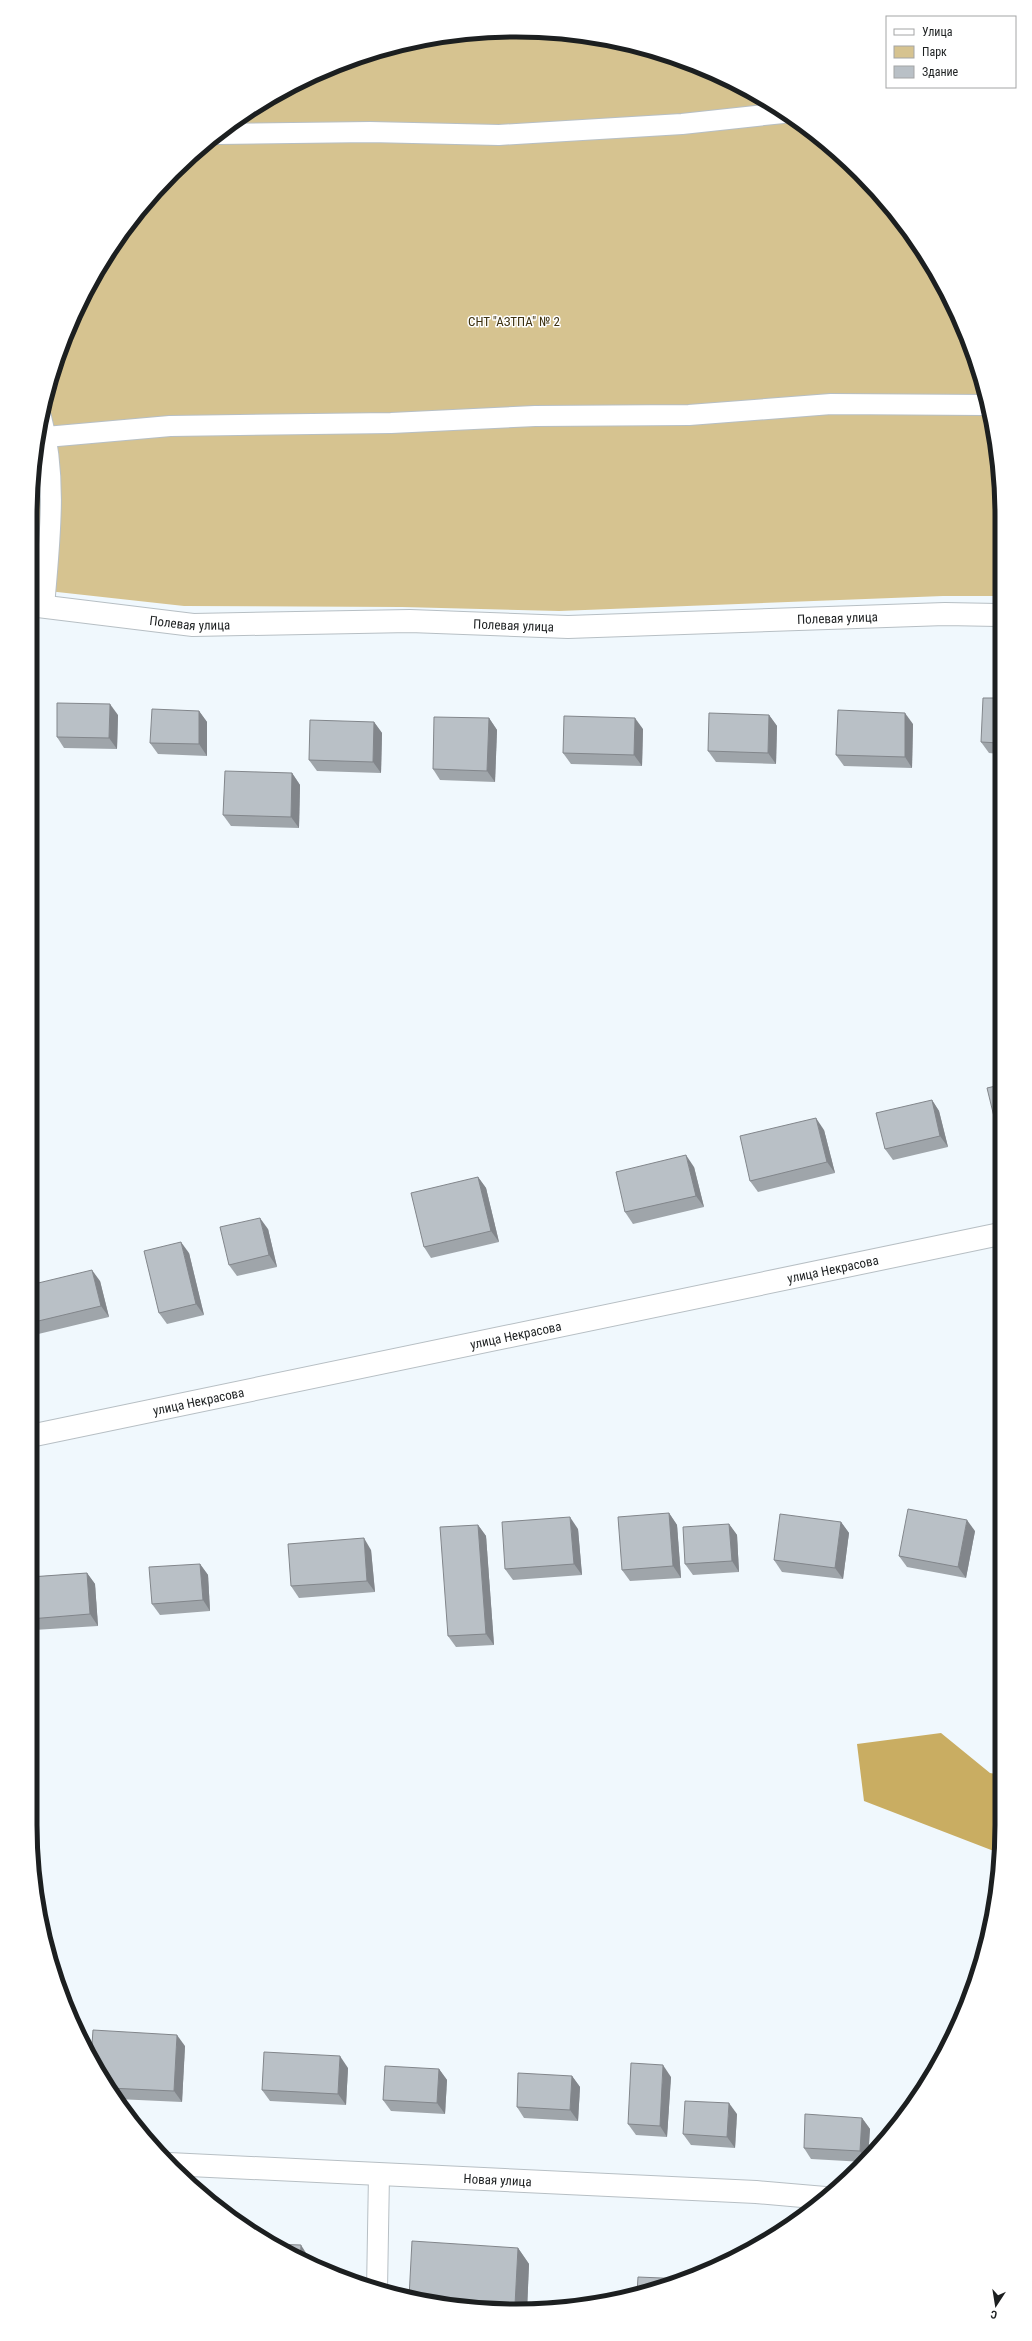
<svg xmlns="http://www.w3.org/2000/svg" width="1032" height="2341" viewBox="0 0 1032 2341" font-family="'Roboto Condensed',sans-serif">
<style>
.green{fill:#d6c390}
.forest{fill:#c9ad62}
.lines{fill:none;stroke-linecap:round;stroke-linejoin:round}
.lane-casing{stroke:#b7bfc4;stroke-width:22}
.street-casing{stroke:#b7bfc4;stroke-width:24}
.secondary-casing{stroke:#b7bfc4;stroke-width:24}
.lane{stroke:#fff;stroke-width:20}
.street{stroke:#fff;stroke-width:22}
.secondary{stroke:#fff;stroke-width:22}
.wall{fill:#9fa5aa}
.shaded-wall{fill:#82868b}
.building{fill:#b9c0c6;stroke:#82868b}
.labels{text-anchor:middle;stroke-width:3;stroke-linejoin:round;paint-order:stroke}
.park-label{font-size:13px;fill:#3c300f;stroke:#fff}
.street-label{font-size:13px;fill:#1c1f20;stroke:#fff}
.rim{fill:none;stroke:#1c1f20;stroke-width:5}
</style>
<rect width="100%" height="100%" fill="#f0f8fd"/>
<path class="green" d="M484 31 580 34 672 56 731 80 812 130 901 220 965 330 998 452V596H943L559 611 402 607 184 606 30 589V516L39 421 56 360 95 273 151 195 220 130 301 80 390 47Z"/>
<path class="forest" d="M941 1733 990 1773 1002 1775V1825L999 1853 864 1801 857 1744Z"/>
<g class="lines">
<g class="lane-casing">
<g id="lane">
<path d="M216 134 370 132 499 135 682 124 783 113"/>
<path d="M41 417C58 479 49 544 44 607"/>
<path d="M46 437 170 426 391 423 535 416 689 415 831 404 985 405"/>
<path d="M377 2290 379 2174"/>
</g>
</g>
<g class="street-casing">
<g id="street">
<path id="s1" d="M30 605 193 625 410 621 568 627 945 614 998 615"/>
<path id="s2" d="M169 2164 756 2192 825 2198"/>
</g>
</g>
<g class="secondary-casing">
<g id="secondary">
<path id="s3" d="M30 1436 1000 1234"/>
</g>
</g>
<use href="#lane" class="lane"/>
<use href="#street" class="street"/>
<use href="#secondary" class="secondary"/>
</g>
<g class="wall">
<path d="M999 698V754L989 753 981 742Z"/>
<path d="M199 711 207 722V756L158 754 150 743Z"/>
<path d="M118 715 117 749 64 748 57 737Z"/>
<path d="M769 715 777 726 776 764 716 762 708 751Z"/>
<path d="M489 718 497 730 495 782 440 780 433 769Z"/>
<path d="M374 722 382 733 381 773 317 771 309 760Z"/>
<path d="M913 724 912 768 844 766 836 755Z"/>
<path d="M643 729 642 766 571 764 563 753Z"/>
<path d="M292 773 300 785 299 828 231 826 223 815Z"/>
<path d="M1000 1085V1134L997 1129Z"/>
<path d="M932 1100 939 1111 948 1147 893 1160 885 1149Z"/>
<path d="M824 1130 835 1173 758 1192 750 1181Z"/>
<path d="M694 1167 704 1207 633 1224 625 1212Z"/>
<path d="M478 1177 486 1188 499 1242 431 1258 424 1247Z"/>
<path d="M268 1229 277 1267 237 1276 229 1265Z"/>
<path d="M189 1253 204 1315 167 1324 159 1313Z"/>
<path d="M100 1281 109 1317 30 1336V1285Z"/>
<path d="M669 1513 677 1525 681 1578 630 1581 622 1570Z"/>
<path d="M841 1522 849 1533 843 1579 782 1572 774 1560Z"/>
<path d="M729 1524 737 1535 739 1572 693 1575 685 1564Z"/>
<path d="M478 1525 486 1536 494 1645 456 1647 448 1636Z"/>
<path d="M578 1529 582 1575 513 1580 505 1569Z"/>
<path d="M975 1531 966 1578 907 1567 899 1556Z"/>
<path d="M371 1550 375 1592 299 1598 291 1586Z"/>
<path d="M200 1564 208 1575 210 1611 160 1615 152 1604Z"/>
<path d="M87 1573 95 1584 98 1626 34 1630 30 1625V1577Z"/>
<path d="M185 2046 182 2102 117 2099 95 2068Z"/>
<path d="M348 2068 346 2105 270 2101 262 2090Z"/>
<path d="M439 2069 447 2080 445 2114 391 2111 383 2100Z"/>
<path d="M572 2076 580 2087 578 2121 524 2118 517 2107Z"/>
<path d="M671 2077 667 2137 636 2135 628 2124Z"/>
<path d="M737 2114 735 2148 691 2145 683 2134Z"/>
<path d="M862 2118 870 2129 868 2158 864 2162 811 2159 804 2148Z"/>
<path d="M518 2248 529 2264 527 2310 516 2311 421 2302 409 2298Z"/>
</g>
<g class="shaded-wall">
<path d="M110 704 118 715 117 749 109 738Z"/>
<path d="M199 711 207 722V756L199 744Z"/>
<path d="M905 713 913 724 912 768 905 757Z"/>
<path d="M769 715 777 726 776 764 768 753Z"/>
<path d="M489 718 497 730 495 782 487 771Z"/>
<path d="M635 718 643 729 642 766 634 755Z"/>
<path d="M374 722 382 733 381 773 373 762Z"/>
<path d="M292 773 300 785 299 828 291 817Z"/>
<path d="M932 1100 939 1111 948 1147 940 1136Z"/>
<path d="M816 1118 824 1130 835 1173 827 1162Z"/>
<path d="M686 1155 694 1167 704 1207 696 1196Z"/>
<path d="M478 1177 486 1188 499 1242 491 1231Z"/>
<path d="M260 1218 268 1229 277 1267 269 1255Z"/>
<path d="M181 1242 189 1253 204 1315 196 1304Z"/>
<path d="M92 1270 100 1281 109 1317 101 1306Z"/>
<path d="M669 1513 677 1525 681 1578 673 1566Z"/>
<path d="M570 1517 578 1529 582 1575 574 1564Z"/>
<path d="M967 1520 975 1531 966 1578 958 1567Z"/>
<path d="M841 1522 849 1533 843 1579 835 1568Z"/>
<path d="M729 1524 737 1535 739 1572 732 1561Z"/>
<path d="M478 1525 486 1536 494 1645 486 1634Z"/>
<path d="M364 1538 371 1550 375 1592 367 1581Z"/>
<path d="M200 1564 208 1575 210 1611 203 1600Z"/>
<path d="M87 1573 95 1584 98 1626 90 1614Z"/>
<path d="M177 2035 185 2046 182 2102 174 2091Z"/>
<path d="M340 2056 348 2068 346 2105 338 2094Z"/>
<path d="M663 2065 671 2077 667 2137 660 2126Z"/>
<path d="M439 2069 447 2080 445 2114 437 2103Z"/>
<path d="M572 2076 580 2087 578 2121 570 2110Z"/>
<path d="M729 2103 737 2114 735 2148 727 2137Z"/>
<path d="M862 2118 870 2129 868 2158 866 2160 860 2151Z"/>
<path d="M301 2245 308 2256V2262L300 2258Z"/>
<path d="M518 2248 529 2264 527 2310 519 2311 515 2305Z"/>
</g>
<g class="building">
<path d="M983 698H999V743L981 742Z"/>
<path d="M57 703 110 704 109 738 57 737Z"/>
<path d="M152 709 199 711V744L150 743Z"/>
<path d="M838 710 905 713V757L836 755Z"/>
<path d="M709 713 769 715 768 753 708 751Z"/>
<path d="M564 716 635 718 634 755 563 753Z"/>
<path d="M434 717 489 718 487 771 433 769Z"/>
<path d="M310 720 374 722 373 762 309 760Z"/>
<path d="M225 771 292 773 291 817 223 815Z"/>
<path d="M1000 1085V1129H997L987 1088Z"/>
<path d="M932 1100 940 1136 885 1149 876 1113Z"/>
<path d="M816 1118 827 1162 750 1181 740 1136Z"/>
<path d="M686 1155 696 1196 625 1212 616 1172Z"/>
<path d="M478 1177 491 1231 424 1247 411 1193Z"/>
<path d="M260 1218 269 1255 229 1265 220 1227Z"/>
<path d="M181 1242 196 1304 159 1313 144 1251Z"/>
<path d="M92 1270 101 1306 30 1323V1285Z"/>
<path d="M908 1509 967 1520 958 1567 899 1556Z"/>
<path d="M669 1513 673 1566 622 1570 618 1517Z"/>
<path d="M780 1514 841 1522 835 1568 774 1560Z"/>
<path d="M570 1517 574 1564 505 1569 502 1522Z"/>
<path d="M729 1524 732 1561 685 1564 683 1527Z"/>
<path d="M478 1525 486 1634 448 1636 440 1527Z"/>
<rect x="999" y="1533" width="2" height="47"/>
<path d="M364 1538 367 1581 291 1586 288 1544Z"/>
<path d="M200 1564 203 1600 152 1604 149 1567Z"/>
<path d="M87 1573 90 1614 30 1619V1577Z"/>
<path d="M93 2030 177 2035 174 2091 109 2088 95 2068 91 2059Z"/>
<path d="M264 2052 340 2056 338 2094 262 2090Z"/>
<path d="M631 2063 663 2065 660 2126 628 2124Z"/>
<path d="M385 2066 439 2069 437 2103 383 2100Z"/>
<path d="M518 2073 572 2076 570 2110 517 2107Z"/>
<path d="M685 2101 729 2103 727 2137 683 2134Z"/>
<path d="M805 2114 862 2118 860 2151 804 2148Z"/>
<path d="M412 2241 518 2248 515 2305 413 2300 409 2298Z"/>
<path d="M270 2244 301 2245 300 2258 273 2246Z"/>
<path d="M638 2277 685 2279 672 2285 637 2293Z"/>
</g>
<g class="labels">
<g class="park-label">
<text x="514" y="326">СНТ "АЗТПА" № 2</text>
</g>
<g class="street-label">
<text dy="5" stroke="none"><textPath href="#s1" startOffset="809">Полевая улица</textPath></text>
<text dy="5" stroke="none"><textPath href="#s1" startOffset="161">Полевая улица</textPath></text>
<text dy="5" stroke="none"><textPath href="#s1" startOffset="485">Полевая улица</textPath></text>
<text dy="5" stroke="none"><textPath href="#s3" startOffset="820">улица Некрасова</textPath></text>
<text dy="5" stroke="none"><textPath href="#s3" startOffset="496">улица Некрасова</textPath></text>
<text dy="5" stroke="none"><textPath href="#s3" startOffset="172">улица Некрасова</textPath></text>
<text dy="5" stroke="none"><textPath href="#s2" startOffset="329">Новая улица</textPath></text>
</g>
</g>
<path d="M0 0H1032V2341H0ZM516 37H516A479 479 0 0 1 995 516V1825A479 479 0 0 1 516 2304H516A479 479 0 0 1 37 1825V516A479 479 0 0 1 516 37Z" fill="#fff" fill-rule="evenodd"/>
<path class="rim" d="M516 37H516A479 479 0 0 1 995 516V1825A479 479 0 0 1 516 2304H516A479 479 0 0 1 37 1825V516A479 479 0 0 1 516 37Z"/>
<rect x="886" y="16" width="130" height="72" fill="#ffffff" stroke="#a4a5a6"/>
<rect x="894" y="29" width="20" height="6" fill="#ffffff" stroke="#a4a5a6"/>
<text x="922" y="36" font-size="12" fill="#1c1f20">Улица</text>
<rect x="894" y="46" width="20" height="12" fill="#d6c390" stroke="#a4a5a6"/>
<text x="922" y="56" font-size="12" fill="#1c1f20">Парк</text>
<rect x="894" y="66" width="20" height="12" fill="#b9c0c6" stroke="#a4a5a6"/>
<text x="922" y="76" font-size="12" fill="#1c1f20">Здание</text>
<g transform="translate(996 2305) rotate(192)" stroke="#ffffff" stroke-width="3" paint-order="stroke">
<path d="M0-3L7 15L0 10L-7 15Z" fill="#1c1f20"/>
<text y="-6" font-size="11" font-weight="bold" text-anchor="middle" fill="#1c1f20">С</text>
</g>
</svg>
